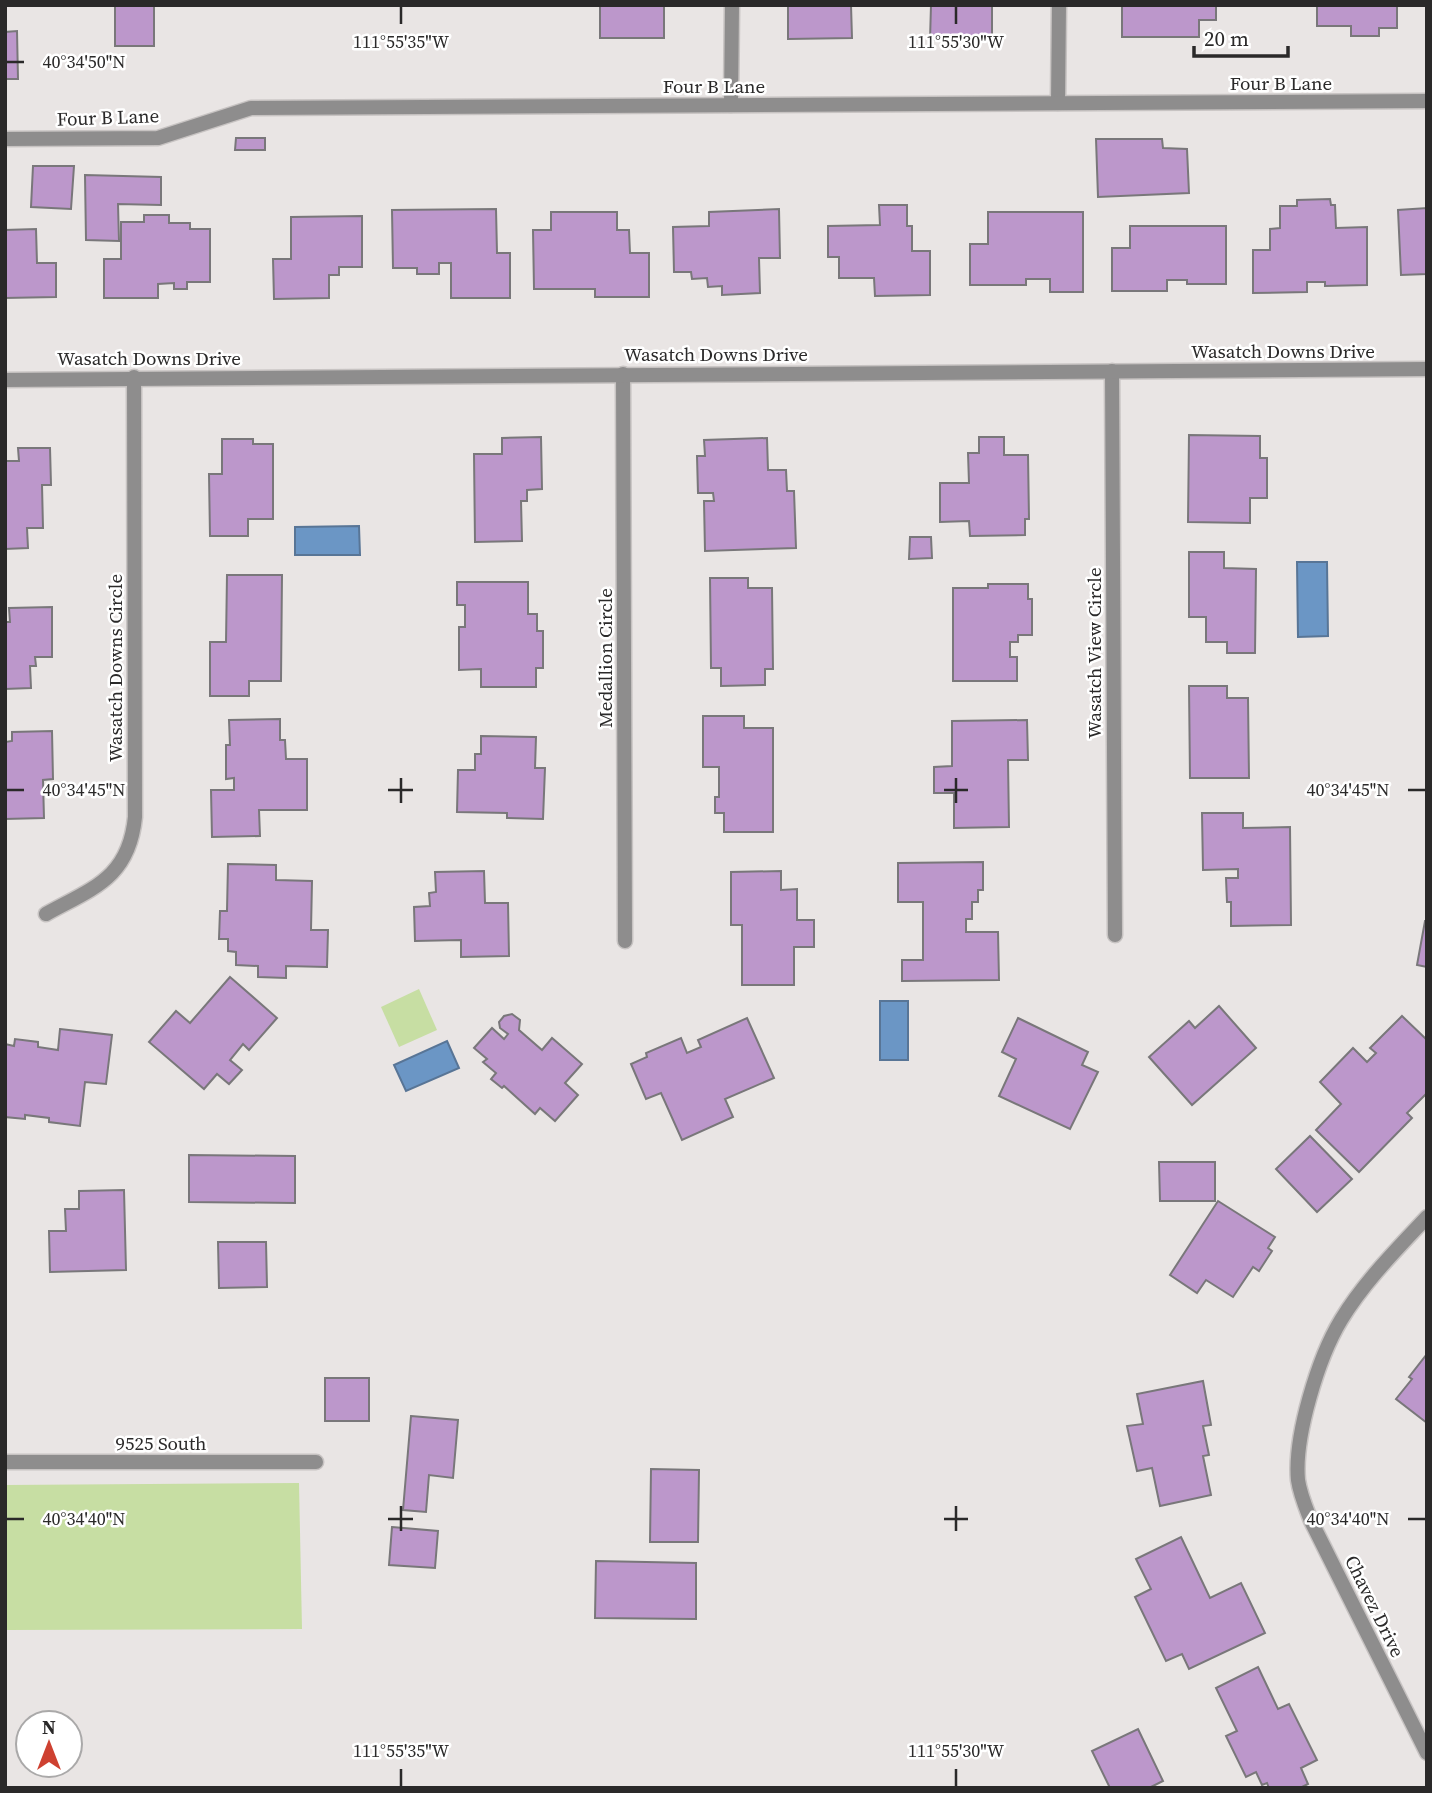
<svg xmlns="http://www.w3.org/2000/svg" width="1432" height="1793" viewBox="0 0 1432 1793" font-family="'Source Serif 4',serif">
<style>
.green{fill:#c7dea3}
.water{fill:#6b96c5;stroke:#587596;stroke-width:2}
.building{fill:#bc97cb;stroke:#79777a;stroke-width:2}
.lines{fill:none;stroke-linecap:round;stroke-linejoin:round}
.lane-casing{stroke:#c7c3c2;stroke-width:17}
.street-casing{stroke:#c7c3c2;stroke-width:17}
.lane{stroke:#8e8d8d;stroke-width:14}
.street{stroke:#8e8d8d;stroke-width:14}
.ticks{fill:none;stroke:#2a2929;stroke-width:2.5}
.labels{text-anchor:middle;stroke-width:5;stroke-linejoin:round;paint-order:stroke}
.street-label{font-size:19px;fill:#2a2929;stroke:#fff}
.ticks-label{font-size:18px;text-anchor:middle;fill:#2a2929;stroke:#fff;stroke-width:5;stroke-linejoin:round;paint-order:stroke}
</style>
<rect width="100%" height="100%" fill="#e9e5e4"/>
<g class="green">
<path d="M419 989 437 1030 399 1047 381 1007Z"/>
<path d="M299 1483 302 1629 5 1630V1485Z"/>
</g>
<g class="water">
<path d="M359 526 360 555H295V527Z"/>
<path d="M1297 562H1327L1328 636 1298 637Z"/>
<rect x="880" y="1001" width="28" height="59"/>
<path d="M447 1041 459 1068 406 1091 394 1065Z"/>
</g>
<g class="building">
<rect x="115" y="5" width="39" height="41"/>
<rect x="600" y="5" width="64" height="33"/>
<path d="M788 5H851L852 38 788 39Z"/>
<path d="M931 5H992V40H930Z"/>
<path d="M1122 5H1216V20H1199V37H1122Z"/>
<path d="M1317 5H1397V28H1379V36H1351V26H1317Z"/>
<path d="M17 31 18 79H5V32Z"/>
<path d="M236 138H265V150H235Z"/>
<path d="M1096 139H1162L1163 148 1187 149 1189 193 1098 197Z"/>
<path d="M33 166H74L71 209 31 207Z"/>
<path d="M85 175 161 177V205L118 204 119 241 86 240Z"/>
<path d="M1330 199 1331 205H1335L1336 228 1367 227V285L1325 286V282H1307V292L1253 293V250H1270V229L1280 228V206H1297V200Z"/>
<path d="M879 205H907V226H912V251H930V295L875 296 874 278H839V257H828V226L880 225Z"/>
<path d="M1427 208V274L1401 275 1398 210Z"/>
<path d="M496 209 497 253H510V298H451V263H439V274H417V268H393L392 210Z"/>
<path d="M779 209 780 258H759L760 293 722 295V286L708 287 707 278 692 279 691 272H674L673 227 709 226V212Z"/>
<path d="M551 212H617V230H629L630 253H649V297H595V289H534L533 230H551Z"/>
<path d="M988 212H1083V292H1050V279H1026V285H970V244H988Z"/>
<path d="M144 215H169V223H190V229H210V282H187V289H174V283L158 284V298H104V259H121V222H144Z"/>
<path d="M362 216V267H339V275H329V298L274 299 273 259H291V217Z"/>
<path d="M1130 226H1226V284H1187V280H1167V291H1112V248H1130Z"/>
<path d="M36 229 37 263H56V297L5 298V230Z"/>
<path d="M1189 435 1260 436V458H1267V498H1250V523L1188 522Z"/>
<path d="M541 437 542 489 527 490V501H521L522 541 475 542 474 454H502V438Z"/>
<path d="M979 437H1004V455H1028L1029 519H1025V535L970 536 969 521 940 522V483H969L968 453H979Z"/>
<path d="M767 438 768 470H786L787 491H794L796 548 705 551 704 501H714L713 493H698L697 456H705L704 440Z"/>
<path d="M222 439H253V444H273V519H248V536H210L209 474H222Z"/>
<path d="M18 448H50L51 485H42L43 528H27L28 548 5 549V461H19Z"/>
<path d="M910 537H931L932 558 909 559Z"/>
<path d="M1189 552H1224V568L1256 569 1255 653H1227V642H1206V617H1189Z"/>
<path d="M227 575H282L281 681H249V696H210V642H226Z"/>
<path d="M710 578H748V588H772L773 669H765V685L721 686V668H711Z"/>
<path d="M457 582H528V614H537V631H543V668H536V687H481V669L459 670V627H465V605H457Z"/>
<path d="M988 584H1028V599H1032V635H1018V642H1010V657H1017V681H953V588H988Z"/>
<path d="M52 607V657H35L36 666H30L31 688 5 689V622H10L9 608Z"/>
<path d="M1189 686H1227V698H1248L1249 778H1190Z"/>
<path d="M703 716H744V728H773V832H724V813H715V797H719V767H703Z"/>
<path d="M280 719V740H285L286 759H307V810H259L260 836 212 837 211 790H234V778L226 779V745H230L229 720Z"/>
<path d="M1027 720 1028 760H1008L1009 827 954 828V793H934V767L952 766V721Z"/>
<path d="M52 731 53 779 43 780 44 818 5 819V742L12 741V732Z"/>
<path d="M481 736 536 737 535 768H545L543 819 507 818V813L457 812 458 770H475V754H481Z"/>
<path d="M1202 813H1243V828L1290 827 1291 925 1231 926V902H1227L1226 878H1238V869L1203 870Z"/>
<path d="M983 862V890H978V902H972V919H966V932H998L999 980 902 981V960H923V902H898V863Z"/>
<path d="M228 864 276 865V880L312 881 311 930H328L327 967 286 966V978L258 977V966L236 965V952L228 951V939H219L220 911H227Z"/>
<path d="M484 871 485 903H508L509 956 461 957V940L415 941 414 907 430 906 429 893 436 892 435 872Z"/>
<path d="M781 871V890L797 889V920H814V947H794V985H742V925H731V872Z"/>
<path d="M1425 921H1427V967L1417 965Z"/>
<path d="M230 977 277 1018 249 1050 243 1044 230 1060 242 1070 229 1084 217 1074 204 1089 149 1042 176 1011 190 1023Z"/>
<path d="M1219 1006 1256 1048 1192 1105 1149 1057 1189 1021 1195 1028Z"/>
<path d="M512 1014 520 1020 519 1030 542 1050 552 1038 582 1064 565 1083 578 1095 555 1121 540 1108 535 1114 504 1086 502 1088 491 1079 496 1073 483 1062 487 1059 474 1048 492 1028 504 1039 508 1034 500 1028 499 1022 504 1016Z"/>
<path d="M1402 1016 1427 1040V1093L1407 1113 1412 1118 1359 1172 1316 1130 1341 1104 1320 1082 1353 1048 1367 1062 1376 1053 1370 1048Z"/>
<path d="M747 1018 774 1078 725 1099 733 1117 682 1140 661 1093 646 1099 631 1064 647 1057 646 1053 681 1038 687 1053 701 1047 698 1040Z"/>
<path d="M1018 1018 1088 1052 1082 1065 1098 1072 1070 1129 999 1096 1016 1059 1002 1052Z"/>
<path d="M60 1029 112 1035 106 1084 85 1082 80 1126 49 1122V1118L25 1115V1119L5 1117V1044L14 1046 15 1039 38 1042V1047L58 1050Z"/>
<path d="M1310 1136 1352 1179 1317 1212 1276 1169Z"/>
<path d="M189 1155 295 1156V1203L189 1202Z"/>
<path d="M1159 1162H1215V1201H1160Z"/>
<path d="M124 1190 126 1270 50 1272 49 1231H66L65 1209H79V1191Z"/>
<path d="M1218 1201 1275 1237 1268 1248 1272 1251 1259 1271 1253 1267 1233 1297 1206 1280 1197 1293 1170 1275Z"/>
<path d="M218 1242H266L267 1287 219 1288Z"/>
<path d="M1427 1354V1423L1396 1399 1412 1379 1409 1377Z"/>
<rect x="325" y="1378" width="44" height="43"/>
<path d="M1203 1381 1211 1425 1203 1426 1209 1455 1203 1456 1211 1495 1160 1506 1152 1468 1137 1471 1127 1426 1143 1424 1137 1394Z"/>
<path d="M411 1416 458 1420 453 1478 429 1475 426 1512 403 1510Z"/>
<path d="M651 1469 699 1470 698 1542H650Z"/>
<path d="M392 1527 438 1531 435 1568 389 1565Z"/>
<path d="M1181 1537 1210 1598 1241 1583 1265 1633 1189 1669 1182 1654 1166 1661 1135 1597 1151 1589 1136 1559Z"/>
<path d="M596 1561 696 1563V1619L595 1618Z"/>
<path d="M1258 1667 1278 1709 1289 1704 1317 1760 1301 1768 1308 1784 1300 1788H1269L1267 1783 1262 1785 1256 1772 1246 1777 1226 1736 1237 1731 1216 1688Z"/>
<path d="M1138 1729 1163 1781 1149 1788H1110L1092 1751Z"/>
</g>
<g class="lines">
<g class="lane-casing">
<path id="lane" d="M5 1462H316"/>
</g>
<g class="street-casing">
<g id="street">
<path d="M1058 103 1059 5"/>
<path d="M731 105 732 5"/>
<path d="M5 139 158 138 251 108 1427 101"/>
<path d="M1112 371 1115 935"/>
<path d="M623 374 625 941"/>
<path d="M5 380 1427 369"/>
<path d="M46 914C93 888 129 878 135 817L134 377"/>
<path d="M1427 1217C1397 1249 1364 1282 1341 1320 1318 1358 1294 1437 1298 1480 1300 1494 1306 1508 1311 1521L1427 1753"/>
</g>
</g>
<use href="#lane" class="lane"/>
<use href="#street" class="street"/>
</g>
<path class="ticks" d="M401 7V24M956 7V24M7 62H24M401 778V803M956 778V803M7 790H24M388 790H413M944 790H968M1408 790H1425M401 1506V1531M956 1506V1531M7 1519H24M388 1519H413M944 1519H968M1408 1519H1425M401 1769V1786M956 1769V1786"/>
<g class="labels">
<g class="street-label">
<text x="1281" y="90">Four B Lane</text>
<text x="714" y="93">Four B Lane</text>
<text transform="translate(108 117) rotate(-2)" y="7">Four B Lane</text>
<text x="1283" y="358">Wasatch Downs Drive</text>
<text x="716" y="361">Wasatch Downs Drive</text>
<text x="149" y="365">Wasatch Downs Drive</text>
<text transform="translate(1094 653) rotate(-90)" y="7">Wasatch View Circle</text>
<text transform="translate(605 658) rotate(-90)" y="7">Medallion Circle</text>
<text transform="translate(115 668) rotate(-90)" y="7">Wasatch Downs Circle</text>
<text x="161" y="1450">9525 South</text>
<text transform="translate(1375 1606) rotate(64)" y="7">Chavez Drive</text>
</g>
</g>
<g class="ticks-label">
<text x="401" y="48">111°55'35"W</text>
<text x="956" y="48">111°55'30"W</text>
<text x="84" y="68">40°34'50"N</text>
<text x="84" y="796">40°34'45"N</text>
<text x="1348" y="796">40°34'45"N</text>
<text x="84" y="1525">40°34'40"N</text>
<text x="1348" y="1525">40°34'40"N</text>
<text x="401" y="1757">111°55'35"W</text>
<text x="956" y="1757">111°55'30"W</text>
</g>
<rect width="1432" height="1793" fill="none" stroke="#2a2929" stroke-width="14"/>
<g transform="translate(49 1744)"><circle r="33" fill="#ffffff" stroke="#aaa9a9" stroke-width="2"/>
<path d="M0-5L12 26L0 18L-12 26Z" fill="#ce4131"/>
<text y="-10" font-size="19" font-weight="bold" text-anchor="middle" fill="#2a2929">N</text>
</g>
<path d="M1194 46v10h94v-10" fill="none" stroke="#2a2929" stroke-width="3.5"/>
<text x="1204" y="46" font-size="21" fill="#2a2929" stroke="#ffffff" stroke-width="5" paint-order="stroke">20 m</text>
</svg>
